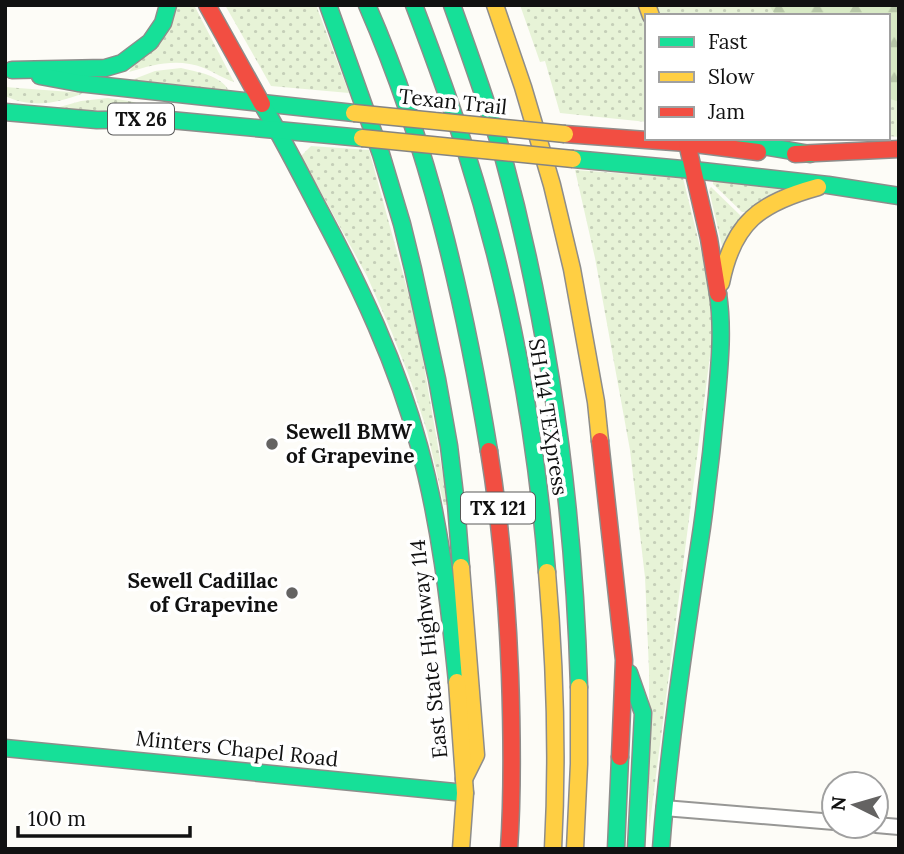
<svg xmlns="http://www.w3.org/2000/svg" width="904" height="854" viewBox="0 0 904 854" font-family="Lora,serif">
<style>
.grass{fill:url(#grass-dots)}
.forest{fill:url(#forest-firs)}
.lines{fill:none;stroke-linecap:round;stroke-linejoin:round}
.street-casing{stroke:#979795;stroke-width:18}
.fast-casing{stroke:#8e8d8b;stroke-width:19}
.slow-casing{stroke:#8e8d8b;stroke-width:19}
.jam-casing{stroke:#8e8d8b;stroke-width:19}
.street{stroke:#fffffe;stroke-width:14}
.fast{stroke:#16e098;stroke-width:16}
.slow{stroke:#ffcf43;stroke-width:16}
.jam{stroke:#f24e42;stroke-width:16}
.slow-bridge-casing{stroke:#858482;stroke-width:19;stroke-linecap:butt}
.slow-bridge{stroke:#ffcf43;stroke-width:16}
.poi-dot{fill:#646362;stroke:#fff;stroke-width:2.5}
.labels{text-anchor:middle;stroke-width:7;stroke-linejoin:round;paint-order:stroke}
.shield{fill:#fff;stroke:#585858;stroke-width:2}
.shield-label{font-size:19px;font-weight:bold;fill:#111}
.street-label{font-size:21px;fill:#111;stroke:#fff}
.poi-label{font-size:21px;font-weight:bold;fill:#111;stroke:#fff;text-anchor:start}
</style>
<defs>
<pattern id="grass-dots" width="8" height="8" patternUnits="userSpaceOnUse" patternTransform="scale(1.75)"><rect width="8" height="8" fill="#e7f3d7"/><path d="M2 2h.1M6 6h.1" fill="none" stroke="#c5cfb8" stroke-width="1.8" stroke-linecap="round"/></pattern>
<pattern id="forest-firs" width="22" height="20" patternUnits="userSpaceOnUse" patternTransform="scale(1.75)"><rect width="22" height="20" fill="#d8eac5"/><path d="M5 1l3.5 6h-7zM16 11l3.5 6h-7z" fill="#b8c8a8"/></pattern>
</defs>
<rect width="100%" height="100%" fill="#fdfcf7"/>
<g class="grass">
<path d="M175 5H194L234 82C224 79 214 72 204 68 178 58 155 64 129 72Z"/>
<path d="M225 5H316L349 93 271 86Z"/>
<path d="M520 5H637L647 26V122L560 113 545 61 540 62Z"/>
<path d="M651 5H899V137L888 136V16H656Z"/>
<path d="M181 68C197 72 221 75 229 91L129 81 155 71Z"/>
<path d="M5 87 84 93C56 103 34 109 5 96Z"/>
<path d="M108 98C120 100 136 100 145 108L91 111 56 108 81 101Z"/>
<path d="M311 146 369 150 417 325 448 505H444L427 431 409 376 392 333 367 276 301 156Z"/>
<path d="M575 170 683 178 703 259 711 306 712 340 649 830V670L645 577 630 450 595 258Z"/>
<path d="M713 181 782 188 747 212H742L713 184Z"/>
<path d="M711 187 740 215 741 219 722 246 709 190Z"/>
</g>
<path class="forest" d="M769 5H899V102L888 98V16H776Z"/>
<g class="lines">
<g class="street-casing">
<g id="street">
<path d="M664 808 834 822"/>
<path d="M876 825 899 827"/>
</g>
</g>
<g class="fast-casing">
<g id="fast">
<path d="M328 5 381 154 402 224 413 269 437 379 449 446 456 504 461 567"/>
<path d="M367 5C429 147 464 299 489 451"/>
<path d="M414 5C433 55 451 104 467 155 510 290 536 432 547 572"/>
<path d="M452 5C470 55 488 105 503 156 550 329 574 508 579 687"/>
<path d="M12 70 105 68 122 63 150 42 163 23 168 5"/>
<path d="M40 76 78 83 354 113"/>
<path d="M262 104C283 139 301 175 320 211 360 286 397 364 419 446 440 523 449 602 457 682"/>
<path d="M5 112 97 120 159 119 362 138"/>
<path d="M686 138 687 143"/>
<path d="M739 138 757 145 810 154"/>
<path d="M573 159 693 170"/>
<path d="M693 170 828 185 899 196"/>
<path d="M629 673 643 713 636 849"/>
<path d="M5 748 465 793"/>
<path d="M616 849 620 757"/>
<path d="M661 849C669 741 686 634 702 527 708 483 713 439 717 395 720 361 723 327 718 294"/>
</g>
</g>
<g class="slow-casing">
<g id="slow">
<path d="M495 5 523 87 552 185 572 269 596 402 600 441"/>
<path d="M647 5 651 16"/>
<path d="M721 283C733 222 760 203 818 187"/>
<path d="M461 567 476 755 464 779"/>
<path d="M547 572C555 664 558 756 553 849"/>
<path d="M457 682 465 793 461 849"/>
<path d="M575 849 579 764V687"/>
</g>
</g>
<g class="jam-casing">
<g id="jam">
<path d="M207 5 262 104"/>
<path d="M565 134 687 143"/>
<path d="M795 154 899 149"/>
<path d="M718 294 709 239 687 143 758 152"/>
<path d="M600 441 624 660 620 757"/>
<path d="M489 451C501 525 507 599 510 674 512 732 513 791 509 849"/>
</g>
</g>
<use href="#street" class="street"/>
<use href="#fast" class="fast"/>
<use href="#slow" class="slow"/>
<use href="#jam" class="jam"/>
<g class="slow-bridge-casing">
<g id="slow-bridge">
<path d="M354 113 565 134"/>
<path d="M362 138 573 159"/>
</g>
</g>
<use href="#slow-bridge" class="slow-bridge"/>
</g>
<g class="poi-dot">
<circle cx="272" cy="444" r="7"/>
<circle cx="292" cy="593" r="7"/>
</g>
<g class="labels">
<g class="shield">
<rect x="108" y="103.5" width="66" height="31" rx="5"/>
<rect x="461" y="492.5" width="74" height="31" rx="5"/>
</g>
<g class="shield-label">
<text x="141" y="126">TX 26</text>
<text x="498" y="515">TX 121</text>
</g>
<g class="street-label">
<text transform="translate(453 102) rotate(6)" y="7">Texan Trail</text>
<text transform="translate(548 417) rotate(81)" y="7">SH 114 TEXpress</text>
<text transform="translate(429 649) rotate(-96)" y="7">East State Highway 114</text>
<text transform="translate(237 749) rotate(6)" y="7">Minters Chapel Road</text>
</g>
<g class="poi-label">
<text x="286" y="439">Sewell BMW<tspan x="286" dy="24">of Grapevine</tspan></text>
<text x="278" y="588" text-anchor="end">Sewell Cadillac<tspan x="278" dy="24">of Grapevine</tspan></text>
</g>
</g>
<rect width="904" height="854" fill="none" stroke="#111111" stroke-width="14"/>
<rect x="645" y="14" width="245" height="126" fill="#ffffff" stroke="#a0a0a0" stroke-width="2"/>
<rect x="659" y="37" width="35" height="10" fill="#16e098" stroke="#a0a0a0" stroke-width="2"/>
<text x="708" y="49" font-size="21" fill="#111111">Fast</text>
<rect x="659" y="72" width="35" height="10" fill="#ffcf43" stroke="#a0a0a0" stroke-width="2"/>
<text x="708" y="84" font-size="21" fill="#111111">Slow</text>
<rect x="659" y="107" width="35" height="10" fill="#f24e42" stroke="#a0a0a0" stroke-width="2"/>
<text x="708" y="119" font-size="21" fill="#111111">Jam</text>
<g transform="translate(855 805) rotate(275)"><circle r="33" fill="#ffffff" stroke="#a0a0a0" stroke-width="2"/>
<path d="M0-5L12 26L0 18L-12 26Z" fill="#646362"/>
<text y="-10" font-size="19" font-weight="bold" text-anchor="middle" fill="#111111">N</text>
</g>
<path d="M18 826v10h172v-10" fill="none" stroke="#111111" stroke-width="3.5"/>
<text x="28" y="826" font-size="21" fill="#111111" stroke="#ffffff" stroke-width="5" paint-order="stroke">100 m</text>
</svg>
